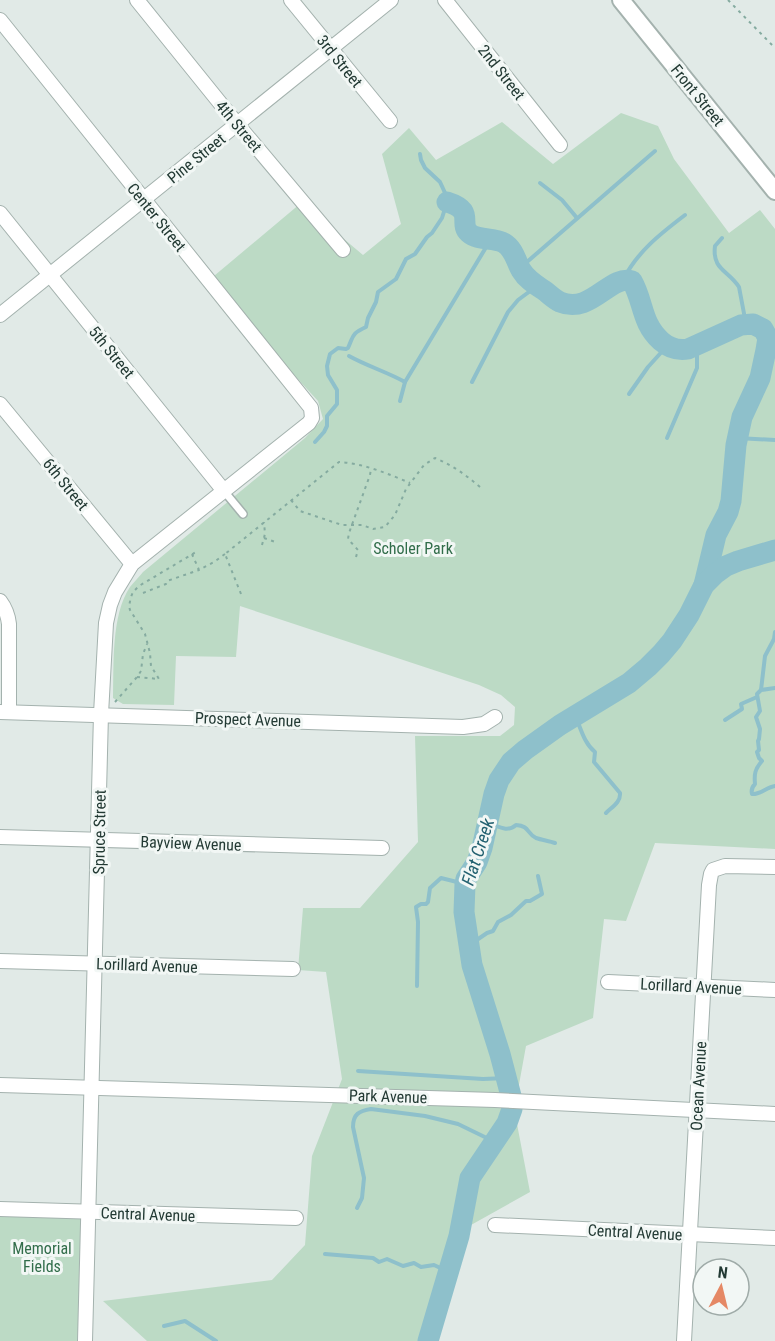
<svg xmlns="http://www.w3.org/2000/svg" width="775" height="1341" viewBox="0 0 775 1341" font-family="'Roboto Condensed',sans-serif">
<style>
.green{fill:#bcdac5}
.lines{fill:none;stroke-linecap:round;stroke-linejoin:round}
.stream{stroke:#8ec0cb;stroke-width:4}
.river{stroke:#8ec0cb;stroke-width:21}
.service-casing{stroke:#a4b2ae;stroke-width:10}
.minor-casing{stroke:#a4b2ae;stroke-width:16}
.tertiary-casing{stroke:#a4b2ae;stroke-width:20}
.path{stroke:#85aba0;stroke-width:2;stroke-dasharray:3 4.5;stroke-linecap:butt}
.service{stroke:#fff;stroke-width:7}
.minor{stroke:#fff;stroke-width:14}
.tertiary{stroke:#fff;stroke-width:16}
.labels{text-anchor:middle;stroke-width:6;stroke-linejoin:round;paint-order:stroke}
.street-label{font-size:16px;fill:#233a34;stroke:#f2f7f5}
.park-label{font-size:16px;fill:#316d4a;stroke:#f2f7f5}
.water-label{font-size:18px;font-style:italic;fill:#236170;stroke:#f2f7f5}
</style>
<rect width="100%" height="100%" fill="#e1eae7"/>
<g class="green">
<path d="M621 113 658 126 674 159 729 233 760 210 775 229V849L655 843 626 921 604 919 593 1018 526 1046 518 1090 517 1124 530 1192 471 1225 436 1341H147L103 1301 272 1280 305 1245 312 1156 342 1079 326 972 298 970 303 908H360L418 842 415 736H500L514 725 515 707 501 695 479 685 240 606 236 657 176 656 174 705 123 704 113 698C114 665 111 615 130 587 134 582 139 577 143 572L305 438 323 419 318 401 208 281 301 203 363 255 401 224 382 154 409 128 436 160 502 122 553 164Z"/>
<path d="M0 1209 88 1212 77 1341H0Z"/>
</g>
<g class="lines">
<g class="stream">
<path d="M540 183 562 200 577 218"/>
<path d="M722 238 715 246C712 270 728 270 739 287L746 324"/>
<path d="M520 268 655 151"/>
<path d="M623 280C637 252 660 234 685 215"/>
<path d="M768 338 775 340"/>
<path d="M349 356C367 366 387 372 405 382"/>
<path d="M472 382 508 312 518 300 537 286"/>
<path d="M629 394 648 367 667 346"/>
<path d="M400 401 405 382 491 239"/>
<path d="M667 438 697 368V356L694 347"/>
<path d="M737 438 775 440"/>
<path d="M315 442 324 432 327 426V416L337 404V390L328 375 327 366 330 354 338 348 346 349 348 348C354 335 351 334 366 327L368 318 376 302 378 292 396 279 406 259 415 254 427 237 432 233 442 218 447 202 446 195 440 182 425 168 421 160 420 154"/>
<path d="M775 688 761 690 757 694 760 711 756 717 760 729 759 739 758 741 759 750 757 752 759 758 762 761C755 769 754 774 755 784 752 787 751 790 752 794 760 795 767 787 775 786"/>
<path d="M761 690 765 656 774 639 775 632"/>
<path d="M575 715C581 729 584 743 595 752L594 762 620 793C621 802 612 807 606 813"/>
<path d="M725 720 742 709 741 704 757 697"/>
<path d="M488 823C498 826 507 833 516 825 530 826 526 833 536 838 542 840 549 841 555 843"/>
<path d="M468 946 487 933 493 931 498 922 511 915 526 901H530L542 894 538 876"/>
<path d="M417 986 418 922 416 907 421 904H426L428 902 430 888 441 878 465 884"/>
<path d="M358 1071 483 1079 507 1078"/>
<path d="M357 1208 362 1198 364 1178 353 1127C353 1114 359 1111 371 1109L425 1116 458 1124 495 1142"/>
<path d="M325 1254 373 1258 379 1262 387 1259 403 1266 414 1263 421 1267 434 1265 449 1272"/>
<path d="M164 1326 185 1321 216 1341"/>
</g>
<g class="river">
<path d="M447 202C476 211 458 223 469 233 478 241 494 237 504 243 514 249 516 261 521 270 527 280 536 285 545 291 550 295 554 299 560 302 591 315 610 274 632 281 644 302 641 323 661 341 669 348 677 351 688 349L741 325 753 324 763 329 768 338 766 350 760 378 742 417 736 445 731 501 728 512 716 535 704 585"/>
<path d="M428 1341 459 1236 470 1178 507 1123 512 1109 511 1096 500 1054 472 965 464 912 465 884 466 879 477 862 482 848 494 794 499 780 511 762 525 750 560 725 629 683 648 667 661 654 672 641 689 615 704 585 715 574 726 566 738 561 775 550"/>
</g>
<g class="service-casing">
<path id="service" d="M224 491 243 514"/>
</g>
<g class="minor-casing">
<g id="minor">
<path d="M137 0 237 124 343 250"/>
<path d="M291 0 390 121"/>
<path d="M445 0 560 145"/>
<path d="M0 20 311 408 312 418 309 423 132 564 115 592 110 605 106 623 101 714 85 1341"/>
<path d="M0 213 224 491"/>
<path d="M0 315 391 0"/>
<path d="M0 404 132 564"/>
<path d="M0 601C6 609 8 615 9 624V712"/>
<path d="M0 712 463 727 484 724 495 717"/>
<path d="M0 837 382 848"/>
<path d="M0 961 293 969"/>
<path d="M608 982 775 990"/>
<path d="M0 1085 495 1100 775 1114"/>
<path d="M0 1209 296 1218"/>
<path d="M495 1225 775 1238"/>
<path d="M684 1341 709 885 711 874 713 870 725 866 775 867"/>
</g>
</g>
<g class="tertiary-casing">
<path id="tertiary" d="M621 0 775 191"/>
</g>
<g class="path">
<path d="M728 0 775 48"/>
<path d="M291 500 300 511 342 525H362L373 529 385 527 395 515 406 489 424 465 435 458C452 465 466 475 480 487"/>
<path d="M264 538 278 543"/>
<path d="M262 545 265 534 264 522"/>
<path d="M192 554 199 570 214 562 225 554"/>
<path d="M356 557 358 550 348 539 349 533 370 475 371 469"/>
<path d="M143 593 166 584 167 581 199 570"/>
<path d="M241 594 225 554 339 462C362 463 389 474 410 483"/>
<path d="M137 677 159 679 151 666 150 653 145 634 130 610 129 606 131 597 133 592 139 586 196 552"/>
<path d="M115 702 137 677 141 671 143 654 147 644"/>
</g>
<use href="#service" class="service"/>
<use href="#minor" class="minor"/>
<use href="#tertiary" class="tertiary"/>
</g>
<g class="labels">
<g class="street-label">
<text transform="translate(340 61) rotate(51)" y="6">3rd Street</text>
<text transform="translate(502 72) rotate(52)" y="6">2nd Street</text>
<text transform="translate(698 95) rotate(51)" y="6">Front Street</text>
<text transform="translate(239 126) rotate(50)" y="6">4th Street</text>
<text transform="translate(196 158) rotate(-39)" y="6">Pine Street</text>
<text transform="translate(157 217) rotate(51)" y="6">Center Street</text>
<text transform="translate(112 352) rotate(51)" y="6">5th Street</text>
<text transform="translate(66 484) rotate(51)" y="6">6th Street</text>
<text transform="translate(248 719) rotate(2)" y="6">Prospect Avenue</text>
<text transform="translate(99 832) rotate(-89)" y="6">Spruce Street</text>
<text transform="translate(191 843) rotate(2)" y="6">Bayview Avenue</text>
<text transform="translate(147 965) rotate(2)" y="6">Lorillard Avenue</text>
<text transform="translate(691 986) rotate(3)" y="6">Lorillard Avenue</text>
<text transform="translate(698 1086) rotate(-87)" y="6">Ocean Avenue</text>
<text transform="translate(388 1096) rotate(2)" y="6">Park Avenue</text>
<text transform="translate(148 1214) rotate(2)" y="6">Central Avenue</text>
<text transform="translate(635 1232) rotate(3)" y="6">Central Avenue</text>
</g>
<g class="park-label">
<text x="413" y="554">Scholer Park</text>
<text x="42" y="1254">Memorial<tspan x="42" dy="18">Fields</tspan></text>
</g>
<g class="water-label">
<text transform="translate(478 852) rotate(-72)" y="6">Flat Creek</text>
</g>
</g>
<g transform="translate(721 1287) rotate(7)"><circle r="28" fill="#f2f7f5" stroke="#9faba8" stroke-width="1.5"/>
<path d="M0-4.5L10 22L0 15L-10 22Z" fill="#e58865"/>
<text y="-9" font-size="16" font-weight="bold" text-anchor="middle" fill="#233a34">N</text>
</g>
</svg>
